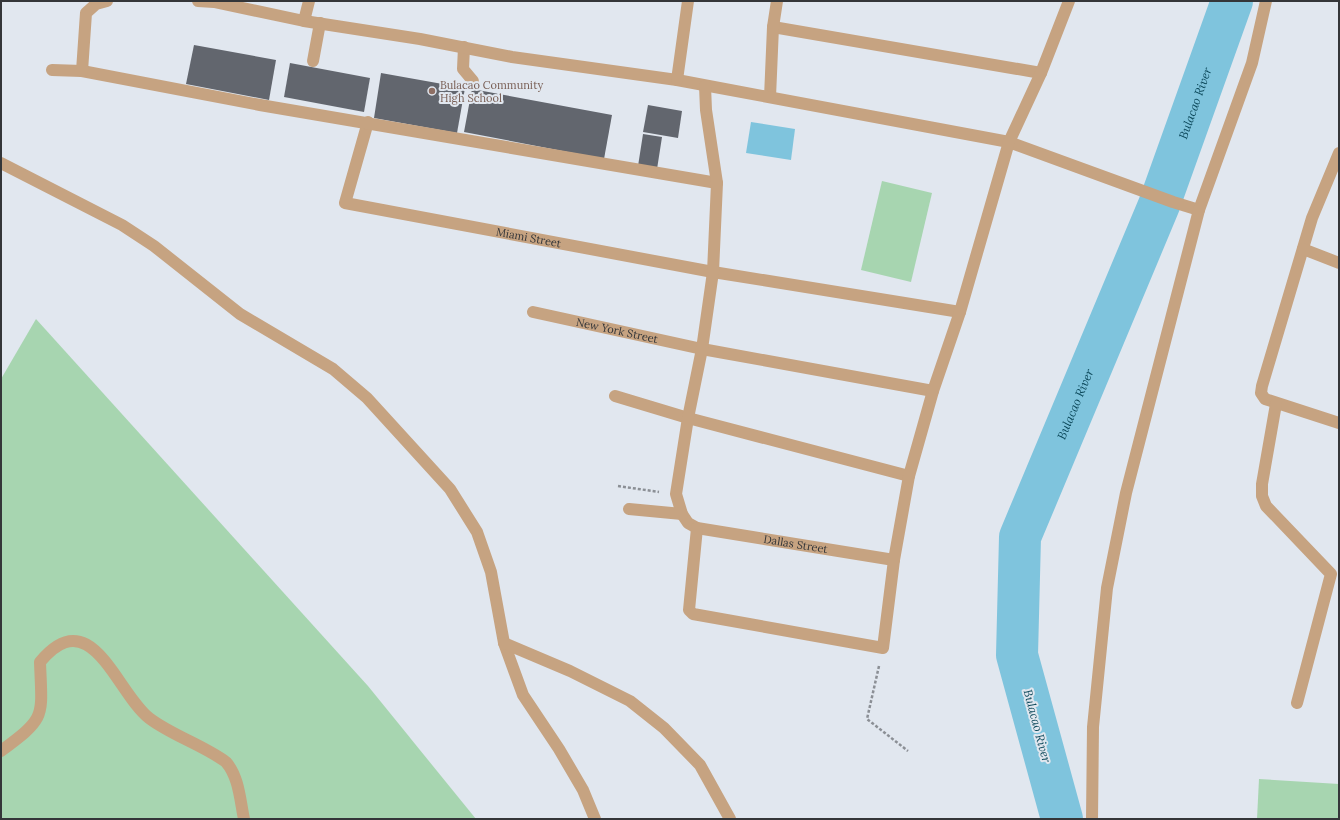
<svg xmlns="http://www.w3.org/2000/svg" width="1340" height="820" viewBox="0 0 1340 820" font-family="Lora,serif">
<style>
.green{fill:#a7d5b0}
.water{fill:#7fc4dd}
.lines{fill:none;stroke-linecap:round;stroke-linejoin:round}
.river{stroke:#7fc4dd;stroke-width:42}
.building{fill:#62666e}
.path{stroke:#8b8f95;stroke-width:2.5;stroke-dasharray:3 2;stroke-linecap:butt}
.lane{stroke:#c6a381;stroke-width:12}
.street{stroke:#c6a381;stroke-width:12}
.education-dot{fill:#8d6e63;stroke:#e1e7ef;stroke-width:1.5}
.labels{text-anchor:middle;stroke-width:4;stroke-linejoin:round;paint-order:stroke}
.education-label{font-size:11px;fill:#785e54;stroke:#e1e7ef;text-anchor:start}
.street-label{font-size:11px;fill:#343639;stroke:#e1e7ef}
.water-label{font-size:12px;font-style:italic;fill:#0d495b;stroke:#e1e7ef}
</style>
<rect width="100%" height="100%" fill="#e1e7ef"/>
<g class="green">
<path d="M882 181 932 193 911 282 861 270Z"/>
<path d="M36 319 368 686 476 819H1V379Z"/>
<path d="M1259 779 1339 784V819H1257Z"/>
</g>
<path class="water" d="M751 122 795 129 791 160 746 153Z"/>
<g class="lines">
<path class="river" id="s1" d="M1062 819 1017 655 1020 537 1159 205 1232 1"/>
</g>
<g class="building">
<path d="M194 45 276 60 269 100 186 84Z"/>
<path d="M290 63 370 78 364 112 284 97Z"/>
<path d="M381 73 465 88 457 133 374 118Z"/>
<path d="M472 89 612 115 604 159 464 132Z"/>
<path d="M648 105 682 111 678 138 643 132Z"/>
<path d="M643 134 662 137 657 169 638 166Z"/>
</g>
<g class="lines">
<g class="path">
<path d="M618 486 659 492"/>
<path d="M879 666 867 719 908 751"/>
</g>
<g class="lane">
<path d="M773 27 1041 73"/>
<path d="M464 47 463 69 473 81"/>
<path d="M313 61 320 23"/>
<path d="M770 97 773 27 777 1"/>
<path id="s2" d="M368 122 345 203 713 272 960 312"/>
<path id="s3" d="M533 312 702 349 933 391"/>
<path d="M615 396 688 418 909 476"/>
<path d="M1 751C47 717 42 718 40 662 91 600 116 692 149 718 171 735 203 745 226 762 239 777 240 800 244 819"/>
</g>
<g class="street">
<path d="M198 1 214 2 304 21 420 39 512 57 677 80 1009 142 1173 202 1199 210"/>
<path d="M304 21 309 1"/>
<path d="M52 70 82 71 260 105 717 183"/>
<path d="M82 71 86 13 96 4 107 1"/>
<path d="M677 80 688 1"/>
<path id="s4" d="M705 86 706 110 717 183 713 272 702 349 688 418 676 494 682 514 688 523 697 528 894 560"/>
<path d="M1339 153 1312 218 1262 386 1261 393 1265 399 1339 423"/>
<path d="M1 163 122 225 154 246 240 314 333 369 367 398 450 489 477 532 491 572 504 643 523 695 559 749 583 790 595 819"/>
<path d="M1303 249 1339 263"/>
<path d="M1276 404 1262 484V496L1266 506 1331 574 1297 703"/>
<path d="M629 509 682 514"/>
<path d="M697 528 689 610 693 614 883 648 894 560 909 476 933 391 960 312 1009 142 1041 73 1069 1"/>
<path d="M504 643 570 671 630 701 664 728 700 765 730 819"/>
<path d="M1092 819 1093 727 1107 588 1126 493 1199 210 1252 63 1266 1"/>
</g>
</g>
<circle class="education-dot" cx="432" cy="91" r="4"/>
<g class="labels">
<g class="education-label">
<text x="440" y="89">Bulacao Community<tspan x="440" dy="13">High School</tspan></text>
</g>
<g class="street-label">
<text dy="4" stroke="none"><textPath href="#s2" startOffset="271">Miami Street</textPath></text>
<text dy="4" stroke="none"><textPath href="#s3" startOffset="86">New York Street</textPath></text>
<text dy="4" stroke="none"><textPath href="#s4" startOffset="554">Dallas Street</textPath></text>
</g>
<g class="water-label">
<text dy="4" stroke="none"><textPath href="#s1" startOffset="756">Bulacao River</textPath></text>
<text dy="4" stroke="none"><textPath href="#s1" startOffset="432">Bulacao River</textPath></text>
<text transform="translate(1037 726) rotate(75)" y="4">Bulacao River</text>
</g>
</g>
<rect width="1340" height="820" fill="none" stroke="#343639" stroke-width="4"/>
</svg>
